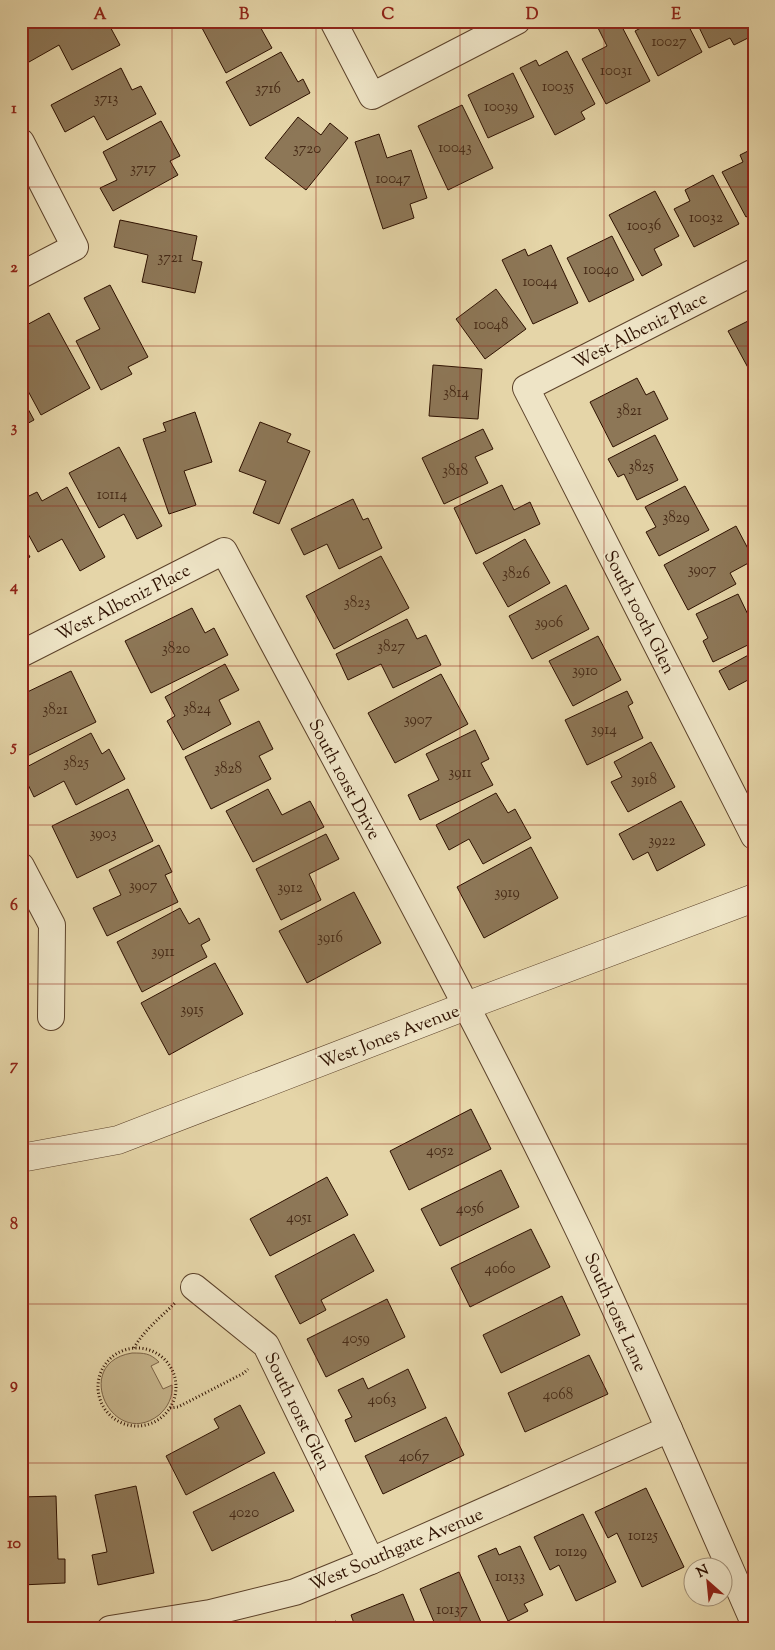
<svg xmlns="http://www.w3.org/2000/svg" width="775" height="1650" viewBox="0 0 775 1650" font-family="'Sorts Mill Goudy',serif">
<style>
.green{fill:#c6b48b;stroke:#7a6246}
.building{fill:#8d7757;stroke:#2e1100}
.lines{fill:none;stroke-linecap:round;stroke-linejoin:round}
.minor-casing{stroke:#5c422a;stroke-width:28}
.tertiary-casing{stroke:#5c422a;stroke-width:29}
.path{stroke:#2e1100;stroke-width:3;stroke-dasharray:1 2.5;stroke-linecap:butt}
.minor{stroke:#eee4c6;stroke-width:26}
.tertiary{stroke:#eee4c6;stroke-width:28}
.grid{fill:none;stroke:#8f2418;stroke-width:1;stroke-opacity:0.55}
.labels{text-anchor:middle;stroke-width:4;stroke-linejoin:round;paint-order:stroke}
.number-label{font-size:15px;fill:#462a16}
.street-label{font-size:18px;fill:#2e1100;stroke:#eee4c6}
.neatline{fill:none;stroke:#8f2418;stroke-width:2}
.grid-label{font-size:16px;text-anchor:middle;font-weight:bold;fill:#8f2418}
</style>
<rect width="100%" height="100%" fill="#e5d5a8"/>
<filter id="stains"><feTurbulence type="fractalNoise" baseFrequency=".004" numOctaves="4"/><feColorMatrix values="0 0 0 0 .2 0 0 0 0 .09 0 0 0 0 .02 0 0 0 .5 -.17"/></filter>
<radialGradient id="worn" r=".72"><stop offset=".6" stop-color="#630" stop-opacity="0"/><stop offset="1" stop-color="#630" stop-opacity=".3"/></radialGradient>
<path class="green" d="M132 1353C144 1353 150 1353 159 1362L151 1366 163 1389 172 1385C173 1397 168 1407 159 1415 113 1451 70 1363 132 1353Z"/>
<g class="building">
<path d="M43 21H107L120 45 72 70 59 45 29 62 21 48V33Z"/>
<path d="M214 21H262L258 23 272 48 226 73 202 28Z"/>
<path d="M610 21H619L650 81 606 104 582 59 607 46 598 28Z"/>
<path d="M654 21H686L702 52 658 76 635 31Z"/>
<path d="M696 21H753L754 35 734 45 730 38 709 48Z"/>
<path d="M567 51 595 104 581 112 585 119 555 135 520 68 536 60 539 66Z"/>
<path d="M281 52 298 82 303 79 310 93 250 126 226 82Z"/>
<path d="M121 68 132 90 141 86 156 114 107 140 94 116 65 132 51 105Z"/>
<path d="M513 73 534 117 488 138 468 95Z"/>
<path d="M462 105 493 168 448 190 418 126Z"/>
<path d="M298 117 321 135 330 123 348 138 306 190 265 158Z"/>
<path d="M161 121 180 156 170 161 178 175 113 211 100 188 117 180 103 152Z"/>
<path d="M379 134 387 158 411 150 427 198 410 204 414 218 383 229 355 142Z"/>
<path d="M754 148V213L746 217 722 172 743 162 740 155Z"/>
<path d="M713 175 739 224 694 247 674 209 690 201 685 190Z"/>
<path d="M655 191 679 236 654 249 662 265 642 276 609 215Z"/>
<path d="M120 220 197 236 192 260 202 262 195 293 142 282 148 255 114 247Z"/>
<path d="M612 236 634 280 589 302 567 258Z"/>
<path d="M551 245 578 303 533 324 502 260 525 249 528 256Z"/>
<path d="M110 285 148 357 128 367 132 374 101 390 76 341 100 329 84 298Z"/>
<path d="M496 289 526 329 485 359 456 319Z"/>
<path d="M49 313 90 388 41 415 21 378V328Z"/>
<path d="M754 318V374L752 375 728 331Z"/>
<path d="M433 365 482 369 478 419 429 416Z"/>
<path d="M637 378 646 395 654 391 668 419 613 447 590 402Z"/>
<path d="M21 396 34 420 21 427Z"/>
<path d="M195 412 212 462 184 471 196 505 169 514 143 439 166 431 163 423Z"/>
<path d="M260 422 291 434 287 442 310 451 279 524 253 513 266 481 239 471Z"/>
<path d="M483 429 493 449 475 457 488 483 444 504 422 458Z"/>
<path d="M655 435 678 480 637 500 624 474 618 477 608 459Z"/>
<path d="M119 447 162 526 137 539 124 514 99 528 69 473Z"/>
<path d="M502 485 514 510 530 502 540 524 476 554 454 508Z"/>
<path d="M685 486 709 530 659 556 646 532 656 527 645 507Z"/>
<path d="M67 487 105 557 80 571 62 539 38 552 21 521V500L37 492 42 501Z"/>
<path d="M353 499 363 520 368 518 382 548 339 569 327 544 304 555 291 529Z"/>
<path d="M736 526 754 560 730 573 736 584 688 610 664 565Z"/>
<path d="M525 539 550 583 508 607 483 563Z"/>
<path d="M21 541 30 557 21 561Z"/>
<path d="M381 556 409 608 334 649 306 596Z"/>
<path d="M566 585 589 629 532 659 509 616Z"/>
<path d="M738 594 754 627V642L713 662 703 641 708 638 696 614Z"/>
<path d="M192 608 205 633 214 628 228 655 151 693 125 641Z"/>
<path d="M407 619 417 639 426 635 441 665 393 688 381 664 348 680 336 654Z"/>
<path d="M598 636 621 680 573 706 549 661Z"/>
<path d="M754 652V691L748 680 729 690 719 671Z"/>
<path d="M225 664 239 690 219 700 231 724 183 750 167 721 175 716 165 697Z"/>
<path d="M71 671 96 722 21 759V695Z"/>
<path d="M441 674 468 724 395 763 368 713Z"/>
<path d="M627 691 633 703 628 706 643 738 587 765 565 720Z"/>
<path d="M259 721 273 749 259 756 271 779 211 809 185 757Z"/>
<path d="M475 730 489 759 481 763 493 785 420 820 408 795 439 780 426 754Z"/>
<path d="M91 733 102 754 109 749 125 779 76 805 64 781 34 797 21 770Z"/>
<path d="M651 742 675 787 628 812 611 782 622 777 614 762Z"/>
<path d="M128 789 153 841 77 878 52 826Z"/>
<path d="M268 789 282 815 310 801 324 827 253 862 226 811Z"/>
<path d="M496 793 508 813 515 809 531 838 483 864 469 839 449 850 436 825Z"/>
<path d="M681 801 705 845 657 871 648 852 633 860 619 834Z"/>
<path d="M326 834 339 859 309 874 321 900 281 920 256 869Z"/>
<path d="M159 845 172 872 165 875 178 902 107 936 93 908 121 895 109 870Z"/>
<path d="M531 847 558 898 484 938 457 887Z"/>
<path d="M354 892 381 943 307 983 279 931Z"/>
<path d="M180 908 189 924 199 918 210 940 201 945 207 957 142 992 117 942Z"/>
<path d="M215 963 243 1014 169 1055 141 1003Z"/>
<path d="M471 1109 491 1149 409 1190 390 1151Z"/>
<path d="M501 1170 519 1207 440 1246 421 1209Z"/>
<path d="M327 1177 348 1215 270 1256 250 1219Z"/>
<path d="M531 1229 550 1267 470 1307 451 1268Z"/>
<path d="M354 1234 374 1271 321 1300 326 1310 300 1324 275 1276Z"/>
<path d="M562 1296 580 1335 501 1373 483 1335Z"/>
<path d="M387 1299 405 1337 326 1377 307 1339Z"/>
<path d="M589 1355 608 1394 525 1432 508 1393Z"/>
<path d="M408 1369 426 1408 355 1442 345 1420 352 1417 338 1390 363 1378 368 1389Z"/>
<path d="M240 1405 265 1453 186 1495 166 1456 219 1428 214 1419Z"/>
<path d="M446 1417 464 1455 383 1494 365 1456Z"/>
<path d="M274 1472 294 1511 212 1551 193 1512Z"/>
<path d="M136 1486 154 1573 98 1585 92 1555 107 1552 95 1495Z"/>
<path d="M646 1488 684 1567 642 1587 617 1533 608 1538 595 1512Z"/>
<path d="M56 1496 58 1559H65V1583L21 1585V1497Z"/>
<path d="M583 1514 616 1582 576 1601 559 1565 550 1570 534 1537Z"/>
<path d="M520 1546 543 1595 524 1604 528 1611 508 1621 478 1556 496 1548 499 1555Z"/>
<path d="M459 1572 484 1629H437L420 1589Z"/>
<path d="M403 1594 415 1623 406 1627 407 1629H356L351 1615Z"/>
<path d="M336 1621 339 1629H315Z"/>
</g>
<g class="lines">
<g class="minor-casing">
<g id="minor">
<path d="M333 21 372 96 517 21"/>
<path d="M21 142 75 247 21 275"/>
<path d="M754 272 526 388 754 836"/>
<path d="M21 654 224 551C344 777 469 1002 580 1233 641 1362 697 1493 754 1623"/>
<path d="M21 866 52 925 51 1017"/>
<path d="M194 1287 266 1345 371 1561"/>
<path d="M110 1629 210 1613 295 1592 371 1561 669 1429"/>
</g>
</g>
<g class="tertiary-casing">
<path id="tertiary" d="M21 1158 118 1140 466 1006 754 898"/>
</g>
<g class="path">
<circle cx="137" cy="1387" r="39"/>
<path d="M134 1348C144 1330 161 1317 175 1303"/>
<path d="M170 1408 178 1407 244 1373 248 1369"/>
</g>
<use href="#minor" class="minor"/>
<use href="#tertiary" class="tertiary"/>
</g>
<path class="grid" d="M172 21V1629M316 21V1629M460 21V1629M604 21V1629M21 187H754M21 346H754M21 506H754M21 666H754M21 825H754M21 984H754M21 1144H754M21 1304H754M21 1463H754"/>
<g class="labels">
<g class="number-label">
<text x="669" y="46">10027</text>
<text x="616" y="75">10031</text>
<text x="558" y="91">10035</text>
<text x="268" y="93">3716</text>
<text x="106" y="103">3713</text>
<text x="501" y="111">10039</text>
<text x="455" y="152">10043</text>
<text x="307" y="153">3720</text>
<text x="143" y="173">3717</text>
<text x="393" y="183">10047</text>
<text x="706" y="222">10032</text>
<text x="644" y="230">10036</text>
<text x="170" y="262">3721</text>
<text x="601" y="274">10040</text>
<text x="540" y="286">10044</text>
<text x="491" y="329">10048</text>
<text x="456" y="397">3814</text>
<text x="629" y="415">3821</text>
<text x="641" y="471">3825</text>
<text x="455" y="475">3818</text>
<text x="112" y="499">10114</text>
<text x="676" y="522">3829</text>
<text x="702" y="574">3907</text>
<text x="516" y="578">3826</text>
<text x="357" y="607">3823</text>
<text x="549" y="627">3906</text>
<text x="391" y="651">3827</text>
<text x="176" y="653">3820</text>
<text x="585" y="675">3910</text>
<text x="197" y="713">3824</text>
<text x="55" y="714">3821</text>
<text x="418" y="724">3907</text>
<text x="604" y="734">3914</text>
<text x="76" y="767">3825</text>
<text x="228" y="773">3828</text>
<text x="460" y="777">3911</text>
<text x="644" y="784">3918</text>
<text x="103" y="838">3903</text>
<text x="662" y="845">3922</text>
<text x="143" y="890">3907</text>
<text x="290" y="892">3912</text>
<text x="507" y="897">3919</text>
<text x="330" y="942">3916</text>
<text x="163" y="956">3911</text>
<text x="192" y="1014">3915</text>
<text x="440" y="1155">4052</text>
<text x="470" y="1213">4056</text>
<text x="299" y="1222">4051</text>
<text x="500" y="1273">4060</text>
<text x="356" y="1343">4059</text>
<text x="558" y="1399">4068</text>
<text x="382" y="1404">4063</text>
<text x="414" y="1461">4067</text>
<text x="244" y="1517">4020</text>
<text x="643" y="1540">10125</text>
<text x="571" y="1556">10129</text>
<text x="510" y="1581">10133</text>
<text x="452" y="1614">10137</text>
</g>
<g class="street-label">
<text transform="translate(640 330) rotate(-27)" y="6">West Albeniz Place</text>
<text transform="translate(123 602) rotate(-27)" y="6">West Albeniz Place</text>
<text transform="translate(640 612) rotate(63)" y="6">South 100th Glen</text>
<text transform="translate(345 779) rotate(62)" y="6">South 101st Drive</text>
<text transform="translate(389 1036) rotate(-21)" y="6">West Jones Avenue</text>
<text transform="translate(616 1312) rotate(66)" y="6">South 101st Lane</text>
<text transform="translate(298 1411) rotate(64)" y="6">South 101st Glen</text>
<text transform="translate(396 1549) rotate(-23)" y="6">West Southgate Avenue</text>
</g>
</g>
<rect width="775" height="1650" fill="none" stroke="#e5d5a8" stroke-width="55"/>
<g transform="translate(708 1582) rotate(333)"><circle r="24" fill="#eee4c6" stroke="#a19077"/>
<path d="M0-4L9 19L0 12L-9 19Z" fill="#8f2418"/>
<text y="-8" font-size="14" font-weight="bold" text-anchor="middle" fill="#2e1100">N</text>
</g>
<rect x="28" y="28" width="720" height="1594" class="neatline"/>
<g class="grid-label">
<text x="100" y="19">A</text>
<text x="244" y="19">B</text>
<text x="388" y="19">C</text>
<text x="532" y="19">D</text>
<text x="676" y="19">E</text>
<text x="14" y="113">1</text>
<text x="14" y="272">2</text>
<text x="14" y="432">3</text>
<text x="14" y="591">4</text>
<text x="14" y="751">5</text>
<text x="14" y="910">6</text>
<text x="14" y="1070">7</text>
<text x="14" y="1229">8</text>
<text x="14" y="1389">9</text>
<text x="14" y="1548">10</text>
</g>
<rect width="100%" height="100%" filter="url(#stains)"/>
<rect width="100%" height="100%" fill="url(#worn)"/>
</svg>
